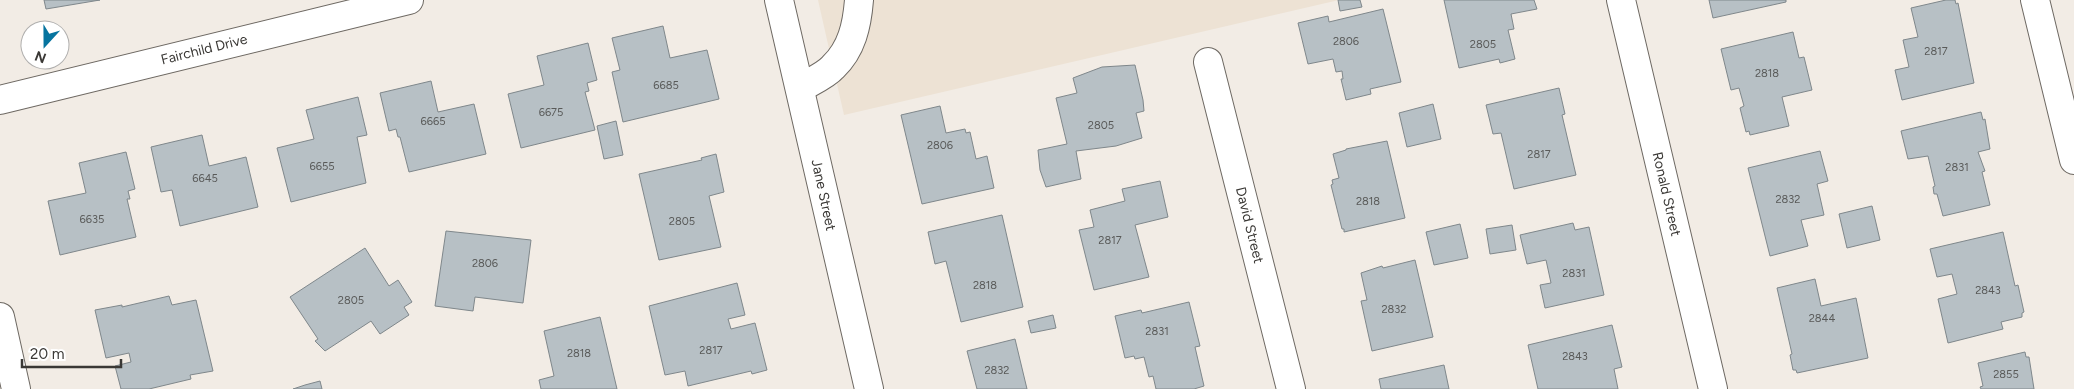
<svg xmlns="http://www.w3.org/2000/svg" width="2074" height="389" viewBox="0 0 2074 389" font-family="Figtree,sans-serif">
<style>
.built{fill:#ede2d4}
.building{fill:#b7c0c5;stroke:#7f878b}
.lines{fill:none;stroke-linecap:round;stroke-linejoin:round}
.minor-casing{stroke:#6e6963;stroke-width:30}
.minor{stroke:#fff;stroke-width:28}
.labels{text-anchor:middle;stroke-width:4.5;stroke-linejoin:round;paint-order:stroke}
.number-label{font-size:11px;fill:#595a59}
.street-label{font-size:14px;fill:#3a3835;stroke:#fff}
</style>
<rect width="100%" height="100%" fill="#f2ece5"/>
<path class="built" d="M818 0H1339L844 115Z"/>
<g class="building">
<path d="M44 0H100L46 9Z"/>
<path d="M1338 0H1360L1362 7 1340 11Z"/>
<path d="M1444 0H1534L1537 9 1511 14 1514 29 1508 30 1515 59 1500 63 1499 59 1459 68Z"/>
<path d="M1709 0H1786V2L1713 18Z"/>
<path d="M1946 0H1955L1956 4 1958 3 1974 83 1902 100 1895 70 1909 67 1903 40 1918 37 1911 8Z"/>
<path d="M1383 9 1401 82 1370 89 1371 94 1346 100 1341 79H1343L1342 71 1336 72 1333 59 1308 64 1298 23 1328 16 1329 22Z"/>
<path d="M663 26 670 58 707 50 719 99 623 122 612 72 620 70 612 38Z"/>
<path d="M1793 32 1799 58 1804 57 1812 90 1782 97 1789 126 1750 135 1749 131 1746 132 1740 108 1744 106 1739 88 1731 90 1721 49Z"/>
<path d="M588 43 597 80 587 83 589 91 585 92 595 130 521 148 508 94 544 85 537 56Z"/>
<path d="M1135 65 1143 100 1144 111 1136 113 1142 138 1116 146 1076 151 1081 179 1046 187 1040 170 1038 150 1067 144 1056 98 1077 93 1073 78 1102 67Z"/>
<path d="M431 81 438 112 474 104 486 154 409 172 400 137H398L396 129 389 131 380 93Z"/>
<path d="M1559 88 1565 114 1562 115 1576 175 1514 189 1501 133 1493 134 1486 105Z"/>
<path d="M358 97 367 135 357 137 366 183 291 202 277 148 314 139 306 110Z"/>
<path d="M1433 104 1441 139 1407 147 1399 113Z"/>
<path d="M940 106 946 133 965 129 966 133 970 132 976 159 987 156 994 188 922 204 901 115Z"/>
<path d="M1981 112 1983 120 1985 119 1990 149 1978 152 1985 171 1982 172 1990 205 1943 216 1937 194H1934L1933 187 1935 186 1928 156 1908 159 1901 131Z"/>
<path d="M616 121 623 155 604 159 597 126Z"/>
<path d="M202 135 209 166 246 157 258 207 180 226 172 190 161 192 151 147Z"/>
<path d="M1387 141 1405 218 1344 232V229H1342L1331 185 1333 184 1332 180 1339 178 1333 154 1346 150V149Z"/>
<path d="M1820 151 1828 181 1817 184 1824 215 1801 220 1808 246 1770 256 1748 168Z"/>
<path d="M126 152 135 189 128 191 130 199H127L136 237 60 255 48 201 86 193 79 163Z"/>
<path d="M716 154 724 192 709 196 721 247 659 260 639 174 702 160 701 158Z"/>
<path d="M1160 181 1168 217 1135 225 1149 277 1094 290 1079 230 1094 227 1090 210 1125 201 1122 189Z"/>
<path d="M1872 206 1880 240 1847 248 1839 214Z"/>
<path d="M1002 215 1023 307 961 322 946 261 935 264 928 232Z"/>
<path d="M1573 223 1575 230 1589 227 1604 295 1545 308 1540 285 1551 283 1546 260 1527 264 1520 235Z"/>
<path d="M1460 224 1468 258 1434 265 1426 232Z"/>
<path d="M1512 225 1516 250 1490 254 1486 229Z"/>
<path d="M446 231 531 240 523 303 475 297 473 311 435 306Z"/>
<path d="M2003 232 2015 286 2018 285 2024 312 2022 313V317L2001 322 2003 329 1948 343 1938 299 1957 294 1952 274 1937 277 1930 249Z"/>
<path d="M365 248 389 286 398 280 412 302 404 307 409 315 380 334 371 321 325 351 315 341 318 339 290 297Z"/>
<path d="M1415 260 1433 337 1372 351 1361 301 1367 300 1361 273 1382 266 1383 268Z"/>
<path d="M1815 279 1821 306 1856 298 1868 358 1797 373 1796 370H1793L1790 355 1792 354 1777 288Z"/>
<path d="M737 283 745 315 728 319 731 329 755 323 767 370 752 374 751 371 688 386 685 371 665 375 649 306Z"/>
<path d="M169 296 172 305 196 300 213 371 190 375 191 379 149 389H121L115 366 131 362 129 353 106 358 95 310 122 305V307Z"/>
<path d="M1189 302 1200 346 1195 347 1204 386 1194 389H1156L1153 376 1149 377 1144 357 1135 359 1134 356 1125 358 1115 316 1141 310 1142 313Z"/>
<path d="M1053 315 1056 328 1031 333 1028 321Z"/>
<path d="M600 317 617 389H541L539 380 554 376 544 331Z"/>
<path d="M1612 325 1622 367 1614 369 1618 389H1538L1528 345Z"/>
<path d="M1015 339 1027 389H977L967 351Z"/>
<path d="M2025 352 2026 357H2029L2034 389H1981L1980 387 1983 386 1978 363Z"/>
<path d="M1444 365 1449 389H1381L1379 379Z"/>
<path d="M320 381 322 389H293L305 385Z"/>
</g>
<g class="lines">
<g class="minor-casing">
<g id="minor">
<path d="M779 0 869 389"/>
<path d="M1621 0 1713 389"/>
<path d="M2035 0 2074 160"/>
<path d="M1208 62 1291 389"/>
<path d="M800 88C810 82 825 76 833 67 852 49 857 25 859 0"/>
<path d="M0 100 409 0"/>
<path d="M0 317 16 389"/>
</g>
</g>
<use href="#minor" class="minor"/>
</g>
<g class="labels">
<g class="number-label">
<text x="1346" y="45">2806</text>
<text x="1483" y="48">2805</text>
<text x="1936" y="55">2817</text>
<text x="1767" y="77">2818</text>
<text x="666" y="89">6685</text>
<text x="551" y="116">6675</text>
<text x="433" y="125">6665</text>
<text x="1101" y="129">2805</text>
<text x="940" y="149">2806</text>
<text x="1539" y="158">2817</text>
<text x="322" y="170">6655</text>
<text x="1957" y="171">2831</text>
<text x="205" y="182">6645</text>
<text x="1788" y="203">2832</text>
<text x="1368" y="205">2818</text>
<text x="92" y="223">6635</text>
<text x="682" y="225">2805</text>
<text x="1110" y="244">2817</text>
<text x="485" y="267">2806</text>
<text x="1574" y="277">2831</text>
<text x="985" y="289">2818</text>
<text x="1988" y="294">2843</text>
<text x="351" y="304">2805</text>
<text x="1394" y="313">2832</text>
<text x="1822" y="322">2844</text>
<text x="1157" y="335">2831</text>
<text x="711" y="354">2817</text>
<text x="579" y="357">2818</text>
<text x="1575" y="360">2843</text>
<text x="997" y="374">2832</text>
<text x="2006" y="378">2855</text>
</g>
<g class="street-label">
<text transform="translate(204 49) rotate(-14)" y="5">Fairchild Drive</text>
<text transform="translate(1667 194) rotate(77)" y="5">Ronald Street</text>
<text transform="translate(824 195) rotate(78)" y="5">Jane Street</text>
<text transform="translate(1250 225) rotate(76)" y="5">David Street</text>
</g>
</g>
<g transform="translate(45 45) rotate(201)"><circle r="24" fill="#ffffff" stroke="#b0afae"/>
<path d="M0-4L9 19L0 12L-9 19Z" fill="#06749f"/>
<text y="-8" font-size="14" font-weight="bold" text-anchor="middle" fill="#3a3835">N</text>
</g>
<path d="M22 359v8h99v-8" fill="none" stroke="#3a3835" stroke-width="2.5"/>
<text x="30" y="359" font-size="15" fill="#3a3835" stroke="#ffffff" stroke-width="4" paint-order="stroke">20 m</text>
</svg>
